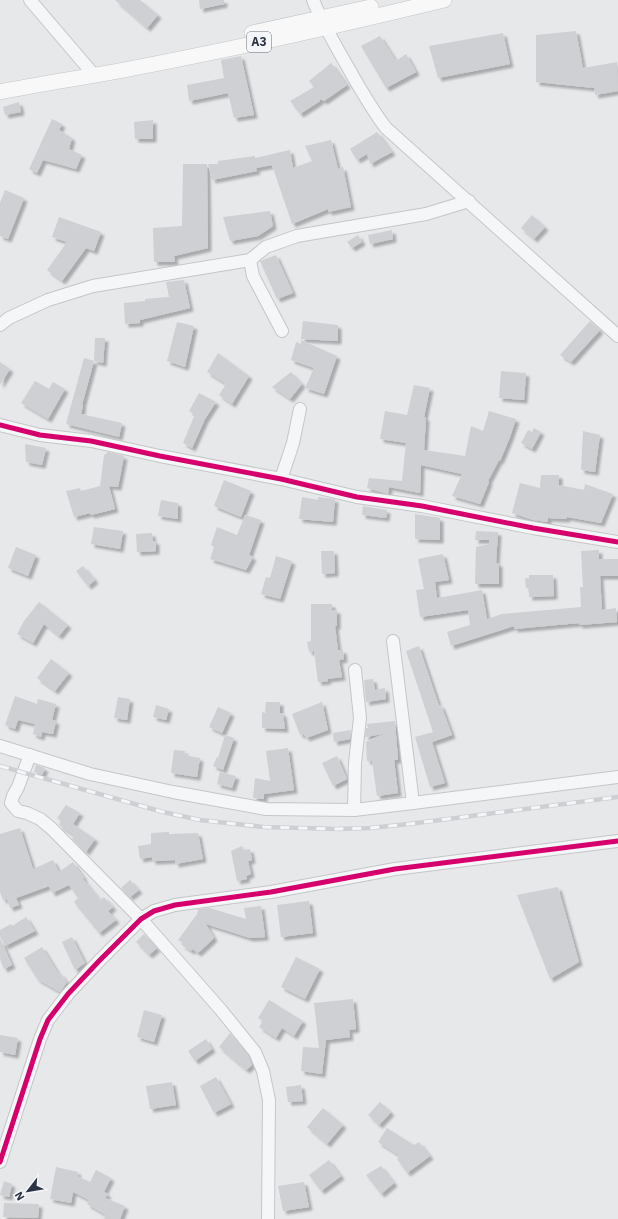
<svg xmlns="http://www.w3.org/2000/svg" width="618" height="1219" viewBox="0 0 618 1219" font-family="'IBM Plex Sans',sans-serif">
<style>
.building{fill:#ced0d3;filter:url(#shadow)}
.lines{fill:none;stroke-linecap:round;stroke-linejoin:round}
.minor-casing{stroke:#c4c6c8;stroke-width:14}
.major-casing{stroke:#c2c5c8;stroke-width:16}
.minor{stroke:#f5f6f7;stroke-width:12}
.major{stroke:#f8f8f8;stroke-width:15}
.rail-casing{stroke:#cecfd2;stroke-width:4.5}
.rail{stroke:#f4f6f9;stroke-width:3;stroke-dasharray:9;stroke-linecap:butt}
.cycleway-casing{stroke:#f4f6f9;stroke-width:8}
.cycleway{stroke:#d6006c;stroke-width:5}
.labels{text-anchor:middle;stroke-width:3.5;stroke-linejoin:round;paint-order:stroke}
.shield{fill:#f4f6f9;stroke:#676e7b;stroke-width:1}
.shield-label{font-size:12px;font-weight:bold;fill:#2b3445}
</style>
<defs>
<filter id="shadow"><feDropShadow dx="3.5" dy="3.5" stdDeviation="1" flood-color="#0004"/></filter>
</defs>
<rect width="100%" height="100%" fill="#e6e8ea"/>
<g class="building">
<path d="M115 0H140L158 15 147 28Z"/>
<path d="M199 0H224V4L200 9Z"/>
<path d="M576 31 583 68 617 62 618 91 595 95 594 88 536 82V35Z"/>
<path d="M503 33 510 64 438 78 429 46Z"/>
<path d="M380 36 396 61 406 54 416 72 386 88 361 46Z"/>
<path d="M241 56 254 115 234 118 228 93 189 101 187 85 224 78 221 60Z"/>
<path d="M331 63 347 85 324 101 320 99V101L300 114 290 101 314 87 309 81Z"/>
<path d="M19 102 21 112 5 115 3 107Z"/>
<path d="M52 119 62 124 59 130 72 138 69 149 82 155 76 169 43 160 37 173 29 169Z"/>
<path d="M153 120V139H135L134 122Z"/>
<path d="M377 132 392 152 370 164 367 154 357 160 350 149Z"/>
<path d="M331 140 338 169 343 167 351 207 328 212V209L292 224 272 165 256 168 257 171 212 180 208 164H218V161L255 156V158L290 150 293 168 312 161 305 146Z"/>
<path d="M183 164H207L208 248 174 256 175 262H154L153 228 182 226Z"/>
<path d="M5 190 24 198 8 239 0 236V203Z"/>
<path d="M270 211 273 226 258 236 230 241 223 217Z"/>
<path d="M532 215 545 227 534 239 521 228Z"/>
<path d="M59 217 101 232 94 251 86 248 62 281 47 270 67 242 52 237Z"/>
<path d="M392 230 393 239 370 244 368 235Z"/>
<path d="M358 235 362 242 352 248 347 242Z"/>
<path d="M276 255 293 293 277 299 260 261Z"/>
<path d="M184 280 190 308 140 320V323L125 324 124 303 145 301V299L169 297 166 282Z"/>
<path d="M303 321 338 325V341L301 339Z"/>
<path d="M590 321 600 330 571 362 560 355Z"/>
<path d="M177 322 194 326 185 367 167 361Z"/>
<path d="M95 338H105L103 363 94 361Z"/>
<path d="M301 340 337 356 324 394 305 388 314 368 291 360 296 342 301 344Z"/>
<path d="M218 353 249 376 232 404 219 395 226 384 207 372Z"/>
<path d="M84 358 94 361 82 405H83L81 414 122 423 119 437 66 424Z"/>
<path d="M0 362 10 369 0 385Z"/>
<path d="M501 371 526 373 524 400 499 398Z"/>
<path d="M291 372 302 384 290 399 272 387Z"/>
<path d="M35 381 49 389 53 382 65 389 48 419 21 403Z"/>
<path d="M414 385 430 388 424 417 426 418 424 450 465 456 471 426 483 431 489 411 516 419 510 437 500 461 499 460 488 481 489 482 480 504 452 496 462 474 421 465 420 493 389 487 388 494 367 488 369 478 402 481 406 443 380 439 385 411 407 415Z"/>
<path d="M199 393 216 402 205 419 192 448 183 443 195 414 189 411Z"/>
<path d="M534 428 541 432 532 449 521 443 528 430 532 432Z"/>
<path d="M583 431 600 435 595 472 581 470Z"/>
<path d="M25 444 46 448 42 465 26 462Z"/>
<path d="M108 452 124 456 118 487 109 486 115 509 91 515 90 513 74 517 66 491 80 488 81 491 100 486 104 455Z"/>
<path d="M541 475H559V485L584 490 585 484 613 494 601 523 567 517 566 519 548 518V522L533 520 512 513 520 483 540 488Z"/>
<path d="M224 480 251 491 241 517 214 506Z"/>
<path d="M302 497 318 500V497L335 499 333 522 299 519Z"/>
<path d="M161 500 178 503V519L158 516Z"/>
<path d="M363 506 387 510 386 518 362 515Z"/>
<path d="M415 514 440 518V540L415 539Z"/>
<path d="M245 515 261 520 249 555 253 557 246 570 210 559 214 547 211 545 217 527 237 535Z"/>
<path d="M94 527 123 531 120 549 91 544Z"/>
<path d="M476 531 498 532 496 563H499V584H475L476 547 489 544V540H475Z"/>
<path d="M152 533 153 541H156V551L137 552 136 534Z"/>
<path d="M16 547 36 555 28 576 8 568Z"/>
<path d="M599 550V559H618V576H600L602 610 616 608 617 622 579 625V623L514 629V626L451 646 447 632 470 625 468 610 420 617 416 590 424 589 418 559 443 554 449 580 435 582 437 598 482 590 487 619 502 614 581 607 580 587H583L581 551Z"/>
<path d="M321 551H334L335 573 322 574Z"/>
<path d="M276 556 292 561 280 599 261 594 266 577 270 578Z"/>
<path d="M83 566 95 580 88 586 76 571Z"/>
<path d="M529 575H553L554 596 529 597V588H526L525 578H529Z"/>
<path d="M39 602 68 625 59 636 44 624 33 643 17 634 24 621Z"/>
<path d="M311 604H332V610H337V626H335L338 650H343L344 659 339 660 342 677 327 679 328 681 318 682 314 651 309 652 307 642 311 641Z"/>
<path d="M419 646 439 706 441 705 452 735 432 742 445 783 430 787 415 737 433 732 406 651Z"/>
<path d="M51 659 69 673 55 691 37 678Z"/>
<path d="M373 679 375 690 385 688 386 699 366 702 364 680Z"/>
<path d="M15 696 37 704 38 699 56 704 52 720 56 721 53 734 42 732 41 737 33 734 35 724 18 720 15 729 5 725Z"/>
<path d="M118 697 130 699 127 720 114 718Z"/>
<path d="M266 702H280V713H283L285 729 262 728V712L265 713Z"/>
<path d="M322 702 328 730 306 738 304 734 300 735 292 714Z"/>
<path d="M156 705 169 709 166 720 153 717Z"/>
<path d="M218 707 231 713 222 733 209 727Z"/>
<path d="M395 721 398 760H394L398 793 377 796 372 761H367L366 742 383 734 365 737 366 728H368L367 724Z"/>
<path d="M351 730 350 739 334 742 333 733Z"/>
<path d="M225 735 234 738 223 770 213 766 217 757 218 758Z"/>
<path d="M288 748 294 790 264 794V799L253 798 255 778 270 781 266 751Z"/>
<path d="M174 750 185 751 184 755 200 758 197 777 171 773Z"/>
<path d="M337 756 347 779 333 786 322 763Z"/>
<path d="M36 765 45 768 42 775 34 772Z"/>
<path d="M220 772 236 776 232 788 217 784Z"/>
<path d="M66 805 80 813 73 824 95 839 86 852 72 839 75 836 59 825 61 821 57 818Z"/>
<path d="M20 828 33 869 53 860 59 872 73 862 84 878 83 879 100 900 104 897 113 907 108 911 116 920 99 933 74 902 78 898 69 885 52 893 49 886 16 898 19 905 10 908 7 899 3 900 0 892V834Z"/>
<path d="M169 832V834L198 833 203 859 175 864V860L152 861V857L140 859 138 846 151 844V833Z"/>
<path d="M242 846 244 850 250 849 252 860 248 861 251 874 246 876 247 879 237 881 231 851Z"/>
<path d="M130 880 139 890 130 897 121 888Z"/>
<path d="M558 887 579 962 550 979 517 895Z"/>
<path d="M309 901 313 933 281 937 277 905Z"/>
<path d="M261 906 265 937 250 938 206 924 214 938 198 953 192 949 191 951 182 945 183 943 178 940 197 914 198 909 210 908 246 919 244 908Z"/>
<path d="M26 917 35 931 5 946 0 936V930L11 924 12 926Z"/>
<path d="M144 934 157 948 149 955 136 942Z"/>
<path d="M72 937 85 963 75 970 62 942Z"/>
<path d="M0 938 12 965 4 969 0 959Z"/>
<path d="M42 947 58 973 61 974 67 982 60 992 37 979 24 958Z"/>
<path d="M296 957 320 969 305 999 281 987Z"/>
<path d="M353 999 356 1029 349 1030 350 1037 326 1040 322 1074 301 1071 303 1047 319 1048 314 1003Z"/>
<path d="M269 1000 303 1021 294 1036 282 1028 276 1038 259 1027 263 1021 258 1018Z"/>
<path d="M144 1010 162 1015 154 1042 137 1037Z"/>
<path d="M230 1033 248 1056 252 1065 246 1070 219 1047Z"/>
<path d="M0 1035 18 1038 15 1055 0 1052Z"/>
<path d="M206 1039 212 1049 195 1061 188 1051Z"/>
<path d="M216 1077 231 1104 214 1113 200 1086Z"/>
<path d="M172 1082 176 1105 150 1109 146 1086Z"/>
<path d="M301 1085 303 1101 288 1102 286 1087Z"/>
<path d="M380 1102 391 1112 379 1125 368 1115Z"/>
<path d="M323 1108 343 1125 327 1144 307 1127Z"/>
<path d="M387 1128 414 1145 419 1142 430 1156 407 1173 397 1159 400 1156 378 1142Z"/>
<path d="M329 1160 341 1176 321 1191 309 1175Z"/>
<path d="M381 1166 394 1183 381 1194 366 1175Z"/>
<path d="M56 1167 78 1172 77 1176 90 1182 96 1170 111 1178 104 1192 108 1194 105 1198 125 1206 120 1219H104L106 1215 87 1204 89 1200 73 1192 71 1203 50 1199Z"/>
<path d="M4 1181 12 1184 9 1197 0 1195Z"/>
<path d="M304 1182 309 1207 283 1211 278 1186Z"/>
<path d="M4 1203 39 1204 38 1218 3 1217Z"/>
</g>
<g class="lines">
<g class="minor-casing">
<g id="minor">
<path d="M30 0 94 75"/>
<path d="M313 0C323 25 337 48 350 71 361 90 372 110 386 128L618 336"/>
<path d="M250 260 253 276 282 331"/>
<path d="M0 325 9 318 48 300 93 286 250 260 266 247 297 236 426 214 469 201"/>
<path d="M0 425 40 435 91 441 160 456 281 479 357 497 422 506 533 528 618 542"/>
<path d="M281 479 293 443 300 409"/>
<path d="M393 641 413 803"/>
<path d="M0 746 90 774 173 792 266 809 354 810 413 803 618 777"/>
<path d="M30 755 18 787 13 796 11 803 18 811 27 813 40 819 51 828 141 919 221 1010 255 1052 263 1071 269 1100 268 1219"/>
<path d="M354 810 355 763 360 718 355 670"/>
<path d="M0 1162 40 1039 48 1020 68 994 99 961 141 919 154 911 175 905 271 892 395 869 618 841"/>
</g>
</g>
<g class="major-casing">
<g id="major">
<path d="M252 33 371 7"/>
<path d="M0 92C44 83 89 77 134 68 238 48 341 25 444 0"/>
</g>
</g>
<use href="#minor" class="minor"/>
<use href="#major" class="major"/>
<g class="rail-casing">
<path id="rail" d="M0 766 163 812 200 820 264 827 337 829 370 828 409 824 618 797"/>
</g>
<use href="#rail" class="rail"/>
<g class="cycleway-casing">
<g id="cycleway">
<path d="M0 425 40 435 91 441 160 456 281 479 357 497 422 506 533 528 618 542"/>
<path d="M0 1162 40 1039 48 1020 68 994 99 961 141 919 154 911 175 905 271 892 395 869 618 841"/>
</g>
</g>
<use href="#cycleway" class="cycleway"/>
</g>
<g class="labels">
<rect class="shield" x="247" y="32" width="24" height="20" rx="3"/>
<g class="shield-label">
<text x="259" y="46">A3</text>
</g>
</g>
<g transform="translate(28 1191) rotate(239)" stroke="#f4f6f9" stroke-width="3" paint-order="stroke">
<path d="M0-3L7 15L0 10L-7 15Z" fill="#2b3445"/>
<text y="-6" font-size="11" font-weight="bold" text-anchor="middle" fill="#2b3445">N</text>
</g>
</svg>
